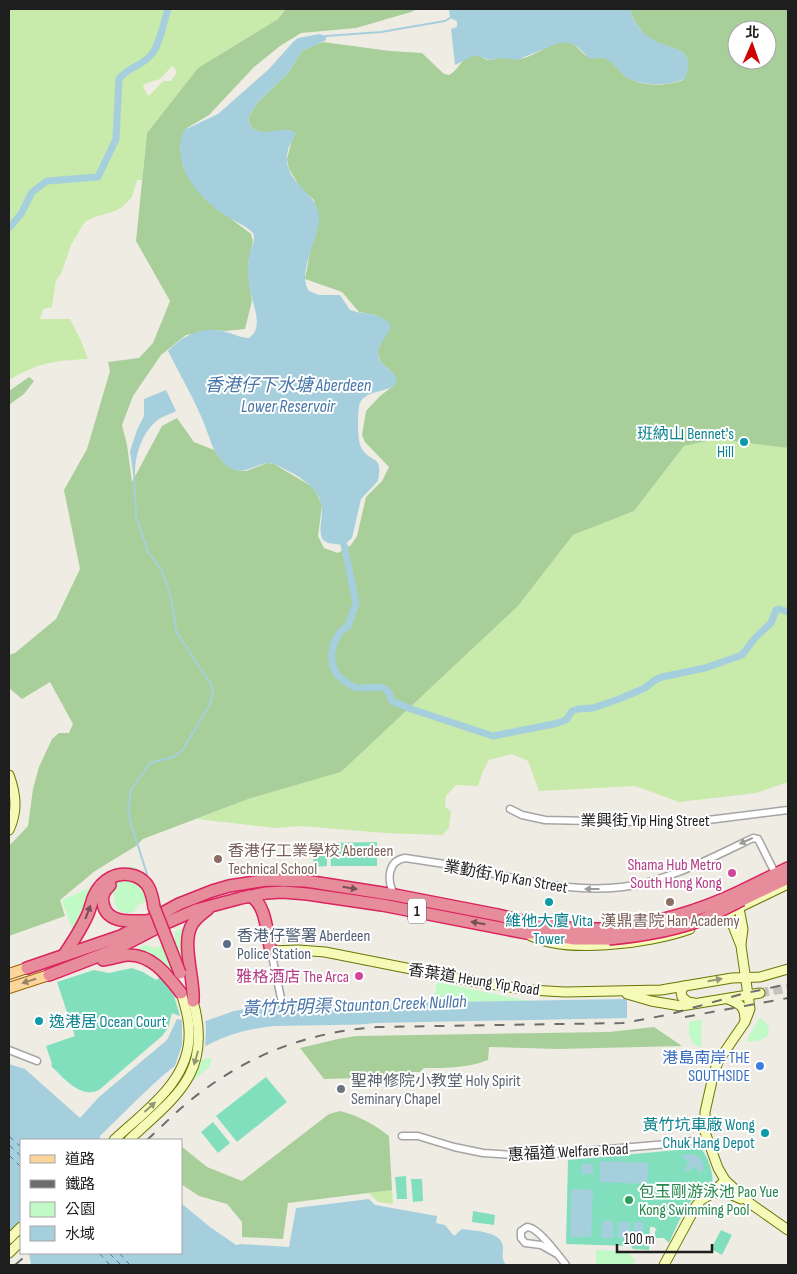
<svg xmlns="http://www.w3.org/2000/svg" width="797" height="1274" viewBox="0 0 797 1274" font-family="'Sofia Sans Condensed','Noto Sans TC',sans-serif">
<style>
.grass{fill:#c8eaaa;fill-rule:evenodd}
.forest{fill:#a8cf99;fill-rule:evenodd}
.park{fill:#c1fac7}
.pitch{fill:#82dfbd}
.water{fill:#a5cfdd}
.pier{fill:#efece4}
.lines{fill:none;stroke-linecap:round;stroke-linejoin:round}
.stream{stroke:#a5cfdd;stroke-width:2}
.canal{stroke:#a5cfdd;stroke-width:7}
.ferry{stroke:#4775a7;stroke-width:1;stroke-dasharray:6 5;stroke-linecap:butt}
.secondary-tunnel{stroke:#c5c3bc;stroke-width:9;stroke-dasharray:9 4.5;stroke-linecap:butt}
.street-casing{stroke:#a5a5a5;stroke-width:9}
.secondary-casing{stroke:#687604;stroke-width:11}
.primary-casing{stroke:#996900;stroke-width:12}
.highway-casing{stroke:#db235f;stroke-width:14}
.street{stroke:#fff;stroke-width:6}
.secondary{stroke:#f5fab8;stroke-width:9}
.primary{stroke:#fcd59d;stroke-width:10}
.highway{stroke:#e78c9b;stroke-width:11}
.rail{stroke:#6c6c6c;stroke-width:2;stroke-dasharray:10 10;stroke-linecap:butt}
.highway-bridge-casing{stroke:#db235f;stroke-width:14;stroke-linecap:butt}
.highway-bridge{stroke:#e78c9b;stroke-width:11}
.oneway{fill:#9a9a9a}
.oneway2{fill:#785056}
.oneway3{fill:#949773}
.oneway4{fill:#988364}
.culture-dot{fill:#0f9aa8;stroke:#fff;stroke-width:2}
.education-dot{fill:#8d6e63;stroke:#fff;stroke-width:2}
.hotel-dot{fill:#d1479c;stroke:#fff;stroke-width:2}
.service-dot{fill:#5c6f8a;stroke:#fff;stroke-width:2}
.shop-dot{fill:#3f7fe0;stroke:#fff;stroke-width:2}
.worship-dot{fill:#6b7280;stroke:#fff;stroke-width:2}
.leisure-dot{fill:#2e9e5b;stroke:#fff;stroke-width:2}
.labels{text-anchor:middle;stroke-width:4;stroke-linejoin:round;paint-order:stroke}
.shield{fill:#fff;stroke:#626262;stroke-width:1}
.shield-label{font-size:15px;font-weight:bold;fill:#1e1e1e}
.culture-label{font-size:16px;fill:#0d838f;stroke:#fff;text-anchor:end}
.street-label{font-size:16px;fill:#1e1e1e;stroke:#fff}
.education-label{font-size:16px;fill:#785e54;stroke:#fff;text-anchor:start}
.hotel-label{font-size:16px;fill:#b23c85;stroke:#fff;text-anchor:end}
.service-label{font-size:16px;fill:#4e5e75;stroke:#fff;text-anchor:start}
.shop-label{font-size:16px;fill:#366cbe;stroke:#fff;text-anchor:end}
.worship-label{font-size:16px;fill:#5b616d;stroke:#fff;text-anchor:start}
.leisure-label{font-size:16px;fill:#27864d;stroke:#fff;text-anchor:start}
.water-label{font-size:18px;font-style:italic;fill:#4775a7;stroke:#fff}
</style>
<rect width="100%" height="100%" fill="#efece4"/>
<g class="grass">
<path d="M9 9H286L278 19 198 68 147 133 142 180H137L132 197 122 207 115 211 92 218 85 222 81 228 71 245 61 274 56 280 52 307 43 309 40 319H70L81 341 88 359C53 361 40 362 9 380ZM172 66 175 68 176 74 171 81H163L150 95H147L143 86 144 84 160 79Z"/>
<path d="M717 439 788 448V782L756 793 679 802 635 786 539 791 528 761 512 754 489 760 483 771 478 786 456 785 446 796 445 807 451 811 449 828 442 835 385 833 300 826 276 828 197 819 251 798 341 772 518 606 573 535 634 511 684 446Z"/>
<path d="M392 1190 393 1204 378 1202 369 1193Z"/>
</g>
<g class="forest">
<path d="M286 9H418L411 12 356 28 301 33 280 46 254 67 209 115 187 128 180 148 183 166 188 176 205 199 251 234 253 241 248 265 249 283 252 301 245 329 225 331 217 330 186 335 161 355 133 396 122 425 127 445 132 482 162 426 177 418 194 442 214 450 223 462 235 470 246 471 267 463 274 464 311 486 315 490 322 505 318 536 324 548 338 553 351 545 357 536 366 497 382 481 389 467 365 442 362 435 366 411 380 396 393 386 394 374 381 362 377 352 389 323 375 315 359 312 342 292 305 279 310 252 318 226 314 200 300 187 289 169 287 159 291 143 290 130 261 133 252 128 248 118 257 103 288 73 302 51 311 46 323 42 390 51 422 53 444 74 449 75C459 70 460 59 472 56 480 53 483 60 489 60 493 60 497 58 501 58 508 57 517 60 524 58 538 54 551 42 567 42 576 43 579 50 585 55 594 60 600 56 607 59 614 63 620 72 627 77 640 87 668 86 683 80 700 44 670 52 649 38 639 30 634 20 629 9H788V448L717 439 684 446 634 511 573 535 518 606 341 772 251 798 143 839 136 846 95 871 60 900 65 916 9 936V846L28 826 33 789 39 767 52 739 59 733H69L73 724 50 682 22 699 9 688V655L15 653 56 619 80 569 64 490 87 449 110 371 108 362 139 358 153 343 170 301 136 241 147 133 198 68 278 19ZM737 30H767V60H737Z"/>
<path d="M29 377 34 381 24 394 9 405V391Z"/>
<path d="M654 1027 682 1046 558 1049 489 1047 488 1060C467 1068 447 1068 424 1068L420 1072H394V1087L360 1078 324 1079 300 1048 338 1039 356 1036 609 1032Z"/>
<path d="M340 1111C359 1116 374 1124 389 1136L392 1190 288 1203 283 1239 242 1237V1222L227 1204 199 1196 181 1184V1146L207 1167 242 1181 329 1114Z"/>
</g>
<g class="park">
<path d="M133 866 150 878 158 896 138 905 134 912C119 916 114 907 114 894L93 888 79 927 72 929 62 900 104 881 109 873Z"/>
<path d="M186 927C179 940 182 952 186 965L180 966 172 973 169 969 134 951 145 945 155 948 175 940V931Z"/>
<path d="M437 982 528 1001 433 1002Z"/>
<path d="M760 1017C762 1020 767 1023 768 1026 773 1040 755 1043 746 1041Z"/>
<path d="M702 1019 701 1048 693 1044 689 1034V1022Z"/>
<path d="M212 1057 210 1066 207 1069 179 1092 129 1140H118L129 1120 192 1063Z"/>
<path d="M596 1250 628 1251 635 1261 632 1265H582V1264H596Z"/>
</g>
<g class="pitch">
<path d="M377 842V866H331L330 843Z"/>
<path d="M313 843H327V866L313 867Z"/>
<path d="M132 968 143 972 156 980 160 977 174 996 180 1016 172 1013 168 1028 162 1036 99 1090C80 1099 64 1078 51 1066L52 1064 46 1046 75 1036 57 982 94 970 109 973Z"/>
<path d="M266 1077 287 1102 237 1142 216 1116Z"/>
<path d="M213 1122 230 1143 218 1153 201 1132Z"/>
<path d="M699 1148C706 1150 715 1176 712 1183 710 1190 700 1192 694 1198 683 1209 676 1228 669 1243L664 1238H655V1231L657 1230 654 1227H650L649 1250 633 1249 631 1246 566 1244 568 1160Z"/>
<path d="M406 1176 407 1199H397L395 1177Z"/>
<path d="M411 1179H422L423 1201 413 1202Z"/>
<path d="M473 1211 495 1215 494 1225 472 1222Z"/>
<path d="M721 1230 732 1235 722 1255 711 1249Z"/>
</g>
<g class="water">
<path d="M449 9H629C634 20 639 31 650 38 669 51 698 44 685 78 674 86 640 86 628 78 620 74 615 64 608 60 602 56 595 59 589 58L577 46 567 42 556 44 517 60 500 58 490 60 475 55 455 65 451 29 457 27V21L450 18Z"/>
<path d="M320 34 326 36V40L302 51 288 73 257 103 248 118 252 128C266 138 284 124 296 133 294 139 289 144 288 150 280 184 319 191 319 217 320 239 296 271 309 291L319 295H340L350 310C364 315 382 312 391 326 389 336 377 343 378 354 379 366 396 370 397 382 389 394 366 389 360 403 357 410 357 443 362 449 372 464 383 454 378 481L361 499 352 538 344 545 328 543 323 540C318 531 322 520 322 510 322 487 294 473 276 465 260 457 246 479 229 467 214 457 211 441 205 426 195 400 180 375 168 351 183 335 204 325 226 332 234 334 241 338 249 338 266 327 250 299 249 284 248 274 247 263 250 253 251 248 254 244 254 239 254 237 254 233 252 232 249 228 229 218 223 214 197 196 170 164 184 130L218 114 268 70 294 41 298 38Z"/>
<path d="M166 390 176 411C170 414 161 417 155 422 142 434 135 455 135 472H133L130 451 137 430 144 416V399Z"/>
<path d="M627 999V1020L274 1026C192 1034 156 1083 100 1136V1140H21V1239L9 1230V1064L25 1069 80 1118 99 1097 167 1040 177 1019 200 1023 234 1011 269 1005Z"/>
<path d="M688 1154C697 1154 702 1158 704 1166L702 1172H699L694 1166 689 1171H686L685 1168 689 1162 682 1157 684 1155Z"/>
<path d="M600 1161 648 1163 647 1184 600 1182Z"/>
<path d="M582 1164H593V1174H581Z"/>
<path d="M571 1189 593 1190 591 1237H570Z"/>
<path d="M369 1199 375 1205 437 1216 436 1223 445 1225 454 1236 462 1229C474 1231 502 1231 503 1247 503 1255 501 1258 506 1265H31L29 1253H181V1203L210 1227 236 1245 241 1244 289 1247 296 1208Z"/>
<path d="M602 1221H614L613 1238H601Z"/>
<path d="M618 1222H630V1238H617Z"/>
<rect x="634" y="1222" width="9" height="24"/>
</g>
<g class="pier">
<path d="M182 1017 199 1020 205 1018 206 1028 205 1048 185 1060 173 1071 182 1045Z"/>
<path d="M629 1018 627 1022 333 1028 375 1023Z"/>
</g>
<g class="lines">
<g class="stream">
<path d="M326 36 381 32 445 21 450 18"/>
<path d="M134 472 136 517 148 552 162 571 171 598 176 631 211 684 213 694 211 702 182 751 173 757 150 763 131 790 128 809 131 824 147 874"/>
</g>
<g class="canal">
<path d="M9 228 21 214 32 192 47 181 98 177 116 139 119 79C127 68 141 66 150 56 159 48 164 21 168 9"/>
<path d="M344 545 356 603 348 626C334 634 327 656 335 671 337 676 348 684 352 686 361 691 374 685 383 688 389 690 390 696 392 701L411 709 493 736 554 724 566 720 572 711 578 709 593 708 619 699 645 688 655 680 662 677 705 668 742 655 755 638 771 623 776 610 779 609 788 612"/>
</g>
<g class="ferry">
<path d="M9 1136 21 1147"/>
<path d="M9 1145 21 1156"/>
<path d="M9 1155 21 1167"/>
<path d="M99 1253 110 1265"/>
<path d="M109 1253 121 1265"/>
<path d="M119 1253 130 1265"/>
</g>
<path class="secondary-tunnel" d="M760 993 788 988"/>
<g class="street-casing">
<g id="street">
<path d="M510 809 522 815 545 820 684 823 788 810"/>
<path d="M394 894C387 881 387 861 405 858 423 861 443 863 461 867 522 879 582 898 645 883 683 873 718 855 753 838L758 839 774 871"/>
<path d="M271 951 282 1003"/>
<path d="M9 1050 37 1061"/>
<path d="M402 1136H418L454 1147 483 1153 527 1156 679 1143 707 1139"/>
<path d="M557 1254 541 1245 525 1243 521 1238V1231L527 1227C538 1227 559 1256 566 1265"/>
</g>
</g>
<g class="secondary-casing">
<g id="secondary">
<path d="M9 775C16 794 18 811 9 830"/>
<path d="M727 903 728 913 741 946 750 1009 745 1022 719 1060 714 1072 705 1112V1132L718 1168 725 1180 751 1204 788 1230"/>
<path d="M739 908 743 929 741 944"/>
<path d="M730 912 788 884"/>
<path d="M526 933C562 956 651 943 690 929"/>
<path d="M271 951 298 950 325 952 477 982 530 990 565 992 661 990 732 978 760 977 788 969"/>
<path d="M684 986 681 992 682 997 688 1002 694 1003"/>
<path d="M627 994 651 1001 681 1006 760 993"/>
<path d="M728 999C741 1004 745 1007 745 1021"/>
<path d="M114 1140C146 1110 192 1080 189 1030 189 1018 185 1005 181 993"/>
<path d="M129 1140C176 1096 213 1073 193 1001"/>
<path d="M713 1193 725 1192 741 1199"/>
<path d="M9 1239 21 1227"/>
<path d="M9 1253 21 1241"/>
<path d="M664 1265 696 1206 701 1200 713 1193 725 1180"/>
</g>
</g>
<g class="primary-casing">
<g id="primary">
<path d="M9 974 27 968"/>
<path d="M9 988 49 975"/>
</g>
</g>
<g class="highway-casing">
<g id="highway">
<path d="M110 885C105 890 101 895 103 903 106 924 131 921 146 921"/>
<path d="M739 892 788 868"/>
<path d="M249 896C266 901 267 935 271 951"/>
<path d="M742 900 788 878"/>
<path d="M64 955C72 943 80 931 86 918 90 911 91 903 94 896 101 880 117 870 135 876 149 881 152 893 154 907"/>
<path d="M103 960C111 959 119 956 127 955 152 954 167 975 181 993"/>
<path d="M27 968 121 936 179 904 212 891 229 886 267 880 306 881 395 895 498 915 534 924 577 929H608"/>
<path d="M49 975 114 950 166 923 196 910 241 898 266 893 283 892 307 894 382 905 526 933H537L575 939H609"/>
<path d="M193 1001C195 979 180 941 193 923 197 917 203 913 208 909"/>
</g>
</g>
<use href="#street" class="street"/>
<use href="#secondary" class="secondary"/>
<use href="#primary" class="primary"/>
<use href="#highway" class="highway"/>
<g class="rail">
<path d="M685 1017 788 998"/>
<path d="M147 1140C158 1130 169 1119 180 1109 238 1059 300 1033 377 1027L623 1023 667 1015 742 994 788 984"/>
<path d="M15 1265 29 1253"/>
</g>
<g class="highway-bridge-casing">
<g id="highway-bridge">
<path d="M154 907 180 973"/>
<path d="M608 929C654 924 697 912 739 892"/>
<path d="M609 939C641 936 674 931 704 919 717 913 730 906 742 900"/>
</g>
</g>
<use href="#highway-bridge" class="highway-bridge"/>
</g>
<defs><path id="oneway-solid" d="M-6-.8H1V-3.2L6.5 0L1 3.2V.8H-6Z" transform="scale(1.25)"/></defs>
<g class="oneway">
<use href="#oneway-solid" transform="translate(746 841) rotate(156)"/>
<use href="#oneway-solid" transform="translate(592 889) rotate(-180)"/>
</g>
<g class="oneway2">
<use href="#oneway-solid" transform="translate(350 888) rotate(9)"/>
<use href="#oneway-solid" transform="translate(88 912) rotate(-69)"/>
<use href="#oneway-solid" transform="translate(478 923) rotate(-170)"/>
</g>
<g class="oneway3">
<use href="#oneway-solid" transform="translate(715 980) rotate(-10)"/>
<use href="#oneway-solid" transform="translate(196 1058) rotate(106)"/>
<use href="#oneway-solid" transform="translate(150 1107) rotate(-42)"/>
</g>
<use class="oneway4" href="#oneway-solid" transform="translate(29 981) rotate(162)"/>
<g class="culture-dot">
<circle cx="744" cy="442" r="5"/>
<circle cx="549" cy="902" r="5"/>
<circle cx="39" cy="1021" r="5"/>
<circle cx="765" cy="1133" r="5"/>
</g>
<g class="education-dot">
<circle cx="218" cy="859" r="5"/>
<circle cx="670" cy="902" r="5"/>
</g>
<g class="hotel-dot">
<circle cx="732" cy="873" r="5"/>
<circle cx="359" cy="976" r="5"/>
</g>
<circle class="service-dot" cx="227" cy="944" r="5"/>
<circle class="shop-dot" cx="760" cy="1066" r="5"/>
<circle class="worship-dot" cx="341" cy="1089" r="5"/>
<circle class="leisure-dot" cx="629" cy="1200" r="5"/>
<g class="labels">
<rect class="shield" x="408" y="898.5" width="18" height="25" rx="4"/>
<g class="shield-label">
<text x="417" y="916">1</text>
</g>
<g class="culture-label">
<text x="734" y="439">班納山 Bennet's<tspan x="734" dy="18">Hill</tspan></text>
<text x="549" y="926" text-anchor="middle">維他大廈 Vita<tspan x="549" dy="18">Tower</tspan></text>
<text x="49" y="1027" text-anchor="start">逸港居 Ocean Court</text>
<text x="755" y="1130">黃竹坑車廠 Wong<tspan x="755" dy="18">Chuk Hang Depot</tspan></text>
</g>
<g class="street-label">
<text x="645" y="826">業興街 Yip Hing Street</text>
<text transform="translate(506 876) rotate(10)" y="6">業勤街 Yip Kan Street</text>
<text transform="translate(474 979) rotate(9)" y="6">香葉道 Heung Yip Road</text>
<text transform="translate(568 1151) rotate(-3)" y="6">惠福道 Welfare Road</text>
</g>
<g class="education-label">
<text x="228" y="856">香港仔工業學校 Aberdeen<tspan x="228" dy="18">Technical School</tspan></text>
<text x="670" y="926" text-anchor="middle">漢鼎書院 Han Academy</text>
</g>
<g class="hotel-label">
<text x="722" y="870">Shama Hub Metro<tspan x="722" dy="18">South Hong Kong</tspan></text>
<text x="349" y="982">雅格酒店 The Arca</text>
</g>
<g class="service-label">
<text x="237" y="941">香港仔警署 Aberdeen<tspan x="237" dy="18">Police Station</tspan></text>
</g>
<g class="shop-label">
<text x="750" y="1063">港島南岸 THE<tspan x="750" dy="18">SOUTHSIDE</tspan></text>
</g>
<g class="worship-label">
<text x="351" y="1086">聖神修院小教堂 Holy Spirit<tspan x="351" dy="18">Seminary Chapel</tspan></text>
</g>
<g class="leisure-label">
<text x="639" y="1197">包玉剛游泳池 Pao Yue<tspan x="639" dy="18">Kong Swimming Pool</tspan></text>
</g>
<g class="water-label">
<text x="288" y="391">香港仔下水塘 Aberdeen<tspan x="288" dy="21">Lower Reservoir</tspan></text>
<text transform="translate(354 1005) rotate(-2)" y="6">黃竹坑明渠 Staunton Creek Nullah</text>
</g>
</g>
<rect width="797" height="1274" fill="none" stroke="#1e1e1e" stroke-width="20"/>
<rect x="20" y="1139" width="162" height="115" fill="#ffffff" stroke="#a5a5a5"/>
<rect x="30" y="1155" width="25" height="8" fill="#fcd59d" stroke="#a5a5a5"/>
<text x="65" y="1164" font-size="15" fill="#1e1e1e">道路</text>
<rect x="30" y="1180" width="25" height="8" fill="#6c6c6c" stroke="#a5a5a5"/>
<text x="65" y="1189" font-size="15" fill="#1e1e1e">鐵路</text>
<rect x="30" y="1202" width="25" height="15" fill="#c1fac7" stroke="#a5a5a5"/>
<text x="65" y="1214" font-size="15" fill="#1e1e1e">公園</text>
<rect x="30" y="1226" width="25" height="15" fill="#a5cfdd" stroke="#a5a5a5"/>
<text x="65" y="1239" font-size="15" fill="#1e1e1e">水域</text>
<g transform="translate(752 45) rotate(2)"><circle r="24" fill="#ffffff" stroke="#a5a5a5"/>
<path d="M0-4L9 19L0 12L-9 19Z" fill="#cd0400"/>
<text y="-8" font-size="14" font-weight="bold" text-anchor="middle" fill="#1e1e1e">北</text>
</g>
<path d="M617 1244v8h95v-8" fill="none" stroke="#1e1e1e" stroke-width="2.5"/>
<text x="624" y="1244" font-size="15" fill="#1e1e1e" stroke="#ffffff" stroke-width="4" paint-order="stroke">100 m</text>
</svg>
